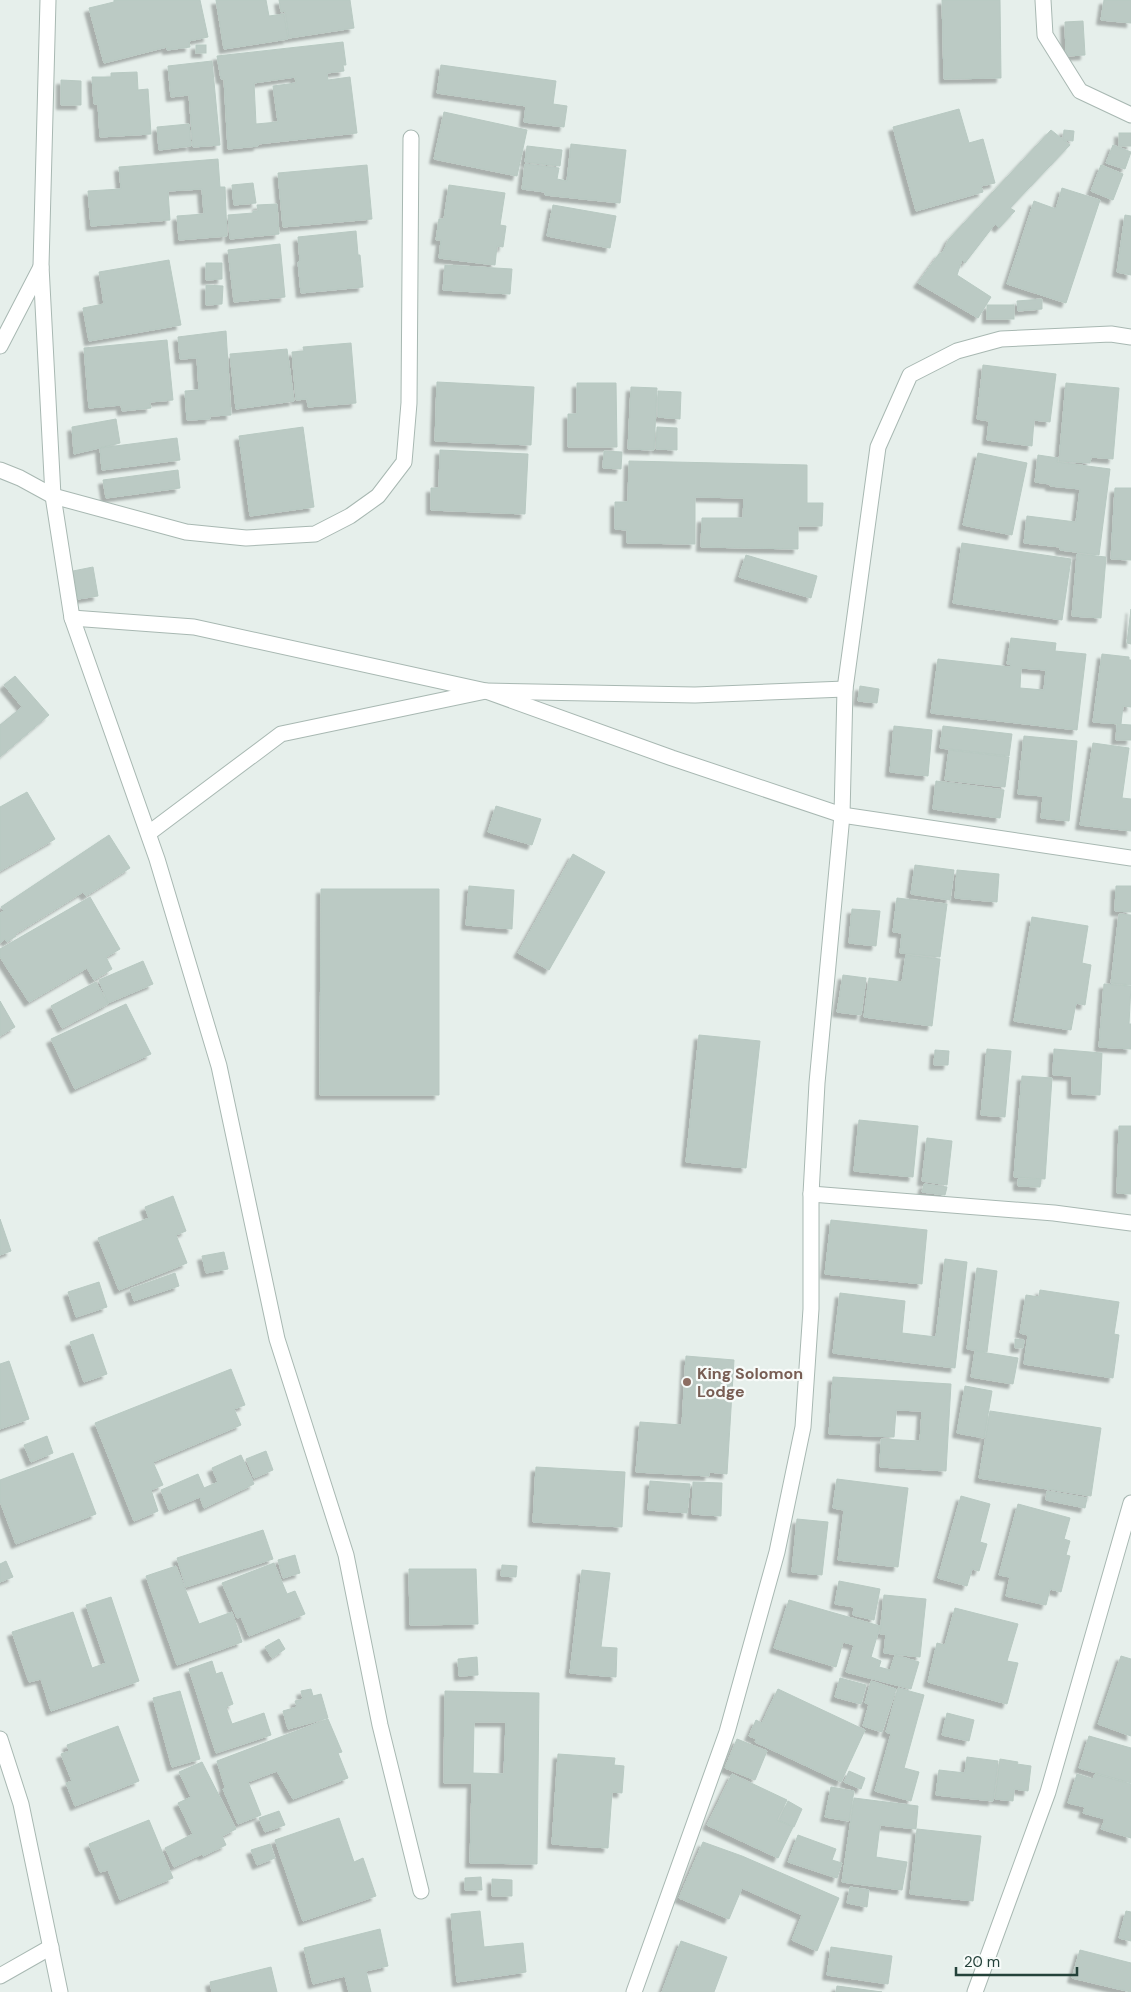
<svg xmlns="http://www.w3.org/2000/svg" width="1131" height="1992" viewBox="0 0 1131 1992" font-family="'DM Sans',sans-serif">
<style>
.building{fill:#bbcac4;stroke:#b8c9c2;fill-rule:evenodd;filter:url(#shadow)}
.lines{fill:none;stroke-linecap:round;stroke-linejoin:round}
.minor-casing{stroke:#a8b8b2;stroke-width:17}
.minor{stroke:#fff;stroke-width:15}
.education-dot{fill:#8d6e63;stroke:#f7fbf9;stroke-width:2}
.labels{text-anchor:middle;stroke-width:4.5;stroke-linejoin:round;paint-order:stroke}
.education-label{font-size:16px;font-weight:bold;fill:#785e54;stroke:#f7fbf9;text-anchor:start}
</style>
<defs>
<filter id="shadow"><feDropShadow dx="-4.5" dy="4.5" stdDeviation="1" flood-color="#0004"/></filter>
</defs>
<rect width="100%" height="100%" fill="#e6efeb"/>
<g class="building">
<path d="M114 0H200L208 37 189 41 190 47 167 50V47L104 63 89 8 114 2Z"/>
<path d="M216 0H266L269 16 284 14 288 39 224 49Z"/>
<path d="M279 0H350L354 28 289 38 285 11 281 12Z"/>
<path d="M942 0H1000L1001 78 944 79Z"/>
<path d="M1104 0H1131V23L1101 20Z"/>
<path d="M1083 21 1085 55 1066 56 1065 22Z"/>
<path d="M343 42 346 65H343L344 71 327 73 328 80 350 77 357 133 258 144V146L228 149 224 79H221L217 56ZM295 77 296 83 273 86 278 122 256 124 254 83Z"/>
<rect x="196" y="45" width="10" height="8"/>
<path d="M212 61 220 145 193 147 189 95 171 97 168 66Z"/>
<path d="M441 65 556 81 553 104 567 106 564 127 524 122 526 106 437 93Z"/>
<path d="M137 72 138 90 148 89 151 134 100 137 98 104H94L92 77H111V73Z"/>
<path d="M61 80 81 81V105H61Z"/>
<path d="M959 109 969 143 983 139 995 183 981 186 983 192 916 211 893 127Z"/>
<path d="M444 112 527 130 517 176 434 159Z"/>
<path d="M189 124 191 146 159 150 157 127Z"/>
<path d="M1051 130 1070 145 1010 208 1015 211 999 228 995 224 965 263 962 260 957 275 991 297 978 318 918 283 939 254 943 252 949 239Z"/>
<path d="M1064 130 1074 131 1073 141 1063 140Z"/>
<rect x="1119" y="133" width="12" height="13"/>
<path d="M571 144 626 150 620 203 545 195V192L522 189 525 164 559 168 557 179 567 181Z"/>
<path d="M1113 145 1131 152 1125 169 1106 163Z"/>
<path d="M527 146 562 150 560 166 525 162Z"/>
<path d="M218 159 220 187H225L227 236 179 240 177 216 204 214 202 189 168 191 170 220 91 226 88 191 121 189 119 167Z"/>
<path d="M367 165 372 219 283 227 278 173Z"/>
<path d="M1101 165 1123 174 1113 200 1091 191Z"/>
<path d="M253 183 256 203 234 205 232 185Z"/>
<path d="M449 185 505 193 500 225 506 226 503 247 497 246 495 265 439 258 441 240H436L439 219H444Z"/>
<path d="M1062 188 1100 200 1066 303 1007 284 1034 201 1056 209Z"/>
<path d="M277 204 279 234 230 239 228 215 253 213V211H258L257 205Z"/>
<path d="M553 205 616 216 610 248 547 236Z"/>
<path d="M1125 215 1131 216V275L1117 272Z"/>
<path d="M356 231 358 255H360L363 287 301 293 298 262 300 261 298 237Z"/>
<path d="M280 244 285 297 234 302 228 250Z"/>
<path d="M169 260 181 325 89 341 83 308 104 304 99 272Z"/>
<path d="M206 263H222V279L206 280Z"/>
<path d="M445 265 512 269 510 294 443 290Z"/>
<path d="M206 285 223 286 222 304 206 305Z"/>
<path d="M1042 299V309L1018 311 1017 301Z"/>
<rect x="987" y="305" width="27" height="14"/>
<path d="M226 331 231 415 210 416V419L187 420 185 391 199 390 197 358 180 359 178 337Z"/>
<path d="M167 340 173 400 150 402 151 408 122 411 121 405 89 408 84 348Z"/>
<path d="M351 343 356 403 308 407 307 399 296 400 292 352 304 351 303 347Z"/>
<path d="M287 349 294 401 236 409 230 354Z"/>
<path d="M983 365 1056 374 1050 422 1034 420 1032 446 987 440 989 421 977 419Z"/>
<path d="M437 382 534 387 531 445 435 441Z"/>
<path d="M577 383H616L617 447H568V414H577Z"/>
<path d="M1066 383 1119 388 1113 459 1091 457 1090 463 1059 461Z"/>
<path d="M631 387 657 388 654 450 628 449Z"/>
<path d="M658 391 681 392 680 419 658 417Z"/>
<path d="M116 419 120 443 74 454 72 427Z"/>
<path d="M303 427 314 507 250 516 239 436Z"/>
<path d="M657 427 677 428V450L656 449Z"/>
<path d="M177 438 180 460 102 470 100 448Z"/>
<path d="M440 450 528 454 525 514 431 510V488H439Z"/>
<path d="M604 451 622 452 621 469 603 468Z"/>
<path d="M978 453 1027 463 1012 535 963 525Z"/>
<path d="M1038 455 1058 458 1057 462 1110 469 1099 555 1060 550V547L1024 543 1027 516 1076 522 1080 489 1050 486V484L1035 482Z"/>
<path d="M629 461 807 465V503H823L822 526H798V549L701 547 702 518H743L744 498 695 497V544L627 543V530L615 529V502H628Z"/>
<path d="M178 470 180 488 106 498 103 480Z"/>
<path d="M1115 488H1131V560L1111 559Z"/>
<path d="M962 543 1071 559 1062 620 953 603Z"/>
<path d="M1077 554 1106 557 1101 618 1072 616Z"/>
<path d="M746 555 817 576 811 598 739 577Z"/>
<path d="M93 567 98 596 78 599 73 571Z"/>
<path d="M1131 609V644L1127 643Z"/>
<path d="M1011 638 1056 643 1055 651 1086 654 1077 730 931 713 938 659 1010 667 1011 664H1007ZM1021 668 1046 670 1044 690 1020 688Z"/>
<path d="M1102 654 1129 657V660H1131V707L1123 706 1121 724 1093 722Z"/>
<path d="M15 676 49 715 0 757V725L22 707 4 685Z"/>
<path d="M860 686 879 689 877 703 858 701Z"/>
<path d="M1117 724 1131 725V740H1116Z"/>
<path d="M894 726 932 730 928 776 890 772Z"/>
<path d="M943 726 1012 734 1009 756 940 748Z"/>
<path d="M1024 736 1077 741 1069 821 1041 818 1043 796 1018 794Z"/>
<path d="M1093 743 1129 748 1122 798 1131 799V831L1080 825Z"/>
<path d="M949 750 1009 757 1005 787 945 780Z"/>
<path d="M936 781 1004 790 1000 818 933 809Z"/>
<path d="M27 792 55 839 0 871V807Z"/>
<path d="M496 806 541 819 532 845 488 832Z"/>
<path d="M109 835 130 868 86 896 83 892 17 933 15 934 16 936 7 942 5 939 0 943V913L4 911 1 907Z"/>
<path d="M573 854 605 872 549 970 518 953Z"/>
<path d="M915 865 954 870 950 900 911 894Z"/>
<path d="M957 870 999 874 997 902 955 898Z"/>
<path d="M469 886 514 890 512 929 466 925Z"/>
<path d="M1116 886H1131V912L1115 911Z"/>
<path d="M321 889H439V1095H320Z"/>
<path d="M90 897 120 949 106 957 112 969 94 980 87 968 29 1002 0 957V949Z"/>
<path d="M897 898 947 904 940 957 900 953 902 933 893 932Z"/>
<path d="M852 909 880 911 876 946 849 943Z"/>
<path d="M1119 914 1131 915V985L1111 983Z"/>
<path d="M1032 917 1088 926 1082 963 1091 965 1085 1005 1076 1003 1071 1030 1014 1021Z"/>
<path d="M906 955 940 959 932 1026 864 1017 869 978 902 982Z"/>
<path d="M143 961 153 984 108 1003 99 980Z"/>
<path d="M843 975 866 978 861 1015 837 1012Z"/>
<path d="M96 982 108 1004 62 1028 51 1006Z"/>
<path d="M1104 984 1131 986 1129 1024H1131V1049L1099 1047Z"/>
<path d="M0 1001 15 1027 0 1036Z"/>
<path d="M126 1004 151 1054 75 1089 51 1039Z"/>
<path d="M699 1035 760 1041 746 1168 686 1162Z"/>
<path d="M987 1049 1011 1051 1005 1117 981 1115Z"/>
<path d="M1054 1049 1102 1053 1100 1095 1072 1094V1076L1053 1075Z"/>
<path d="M935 1050 949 1051 948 1065H934Z"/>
<path d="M1022 1076 1052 1078 1045 1179 1014 1177Z"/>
<path d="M859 1120 918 1126 913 1177 854 1171Z"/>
<path d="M1119 1126H1131V1194L1117 1193Z"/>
<path d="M927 1138 952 1141 947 1185 922 1181Z"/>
<path d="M1018 1179H1041L1040 1187 1018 1186Z"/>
<path d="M924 1184 947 1187 945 1195 922 1192Z"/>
<path d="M173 1196 186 1231 176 1235 187 1263 119 1290 98 1238 149 1218 145 1207Z"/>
<path d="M0 1219 11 1251 0 1255Z"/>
<path d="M831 1220 927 1230 922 1284 825 1274Z"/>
<path d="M224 1252 228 1269 206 1273 202 1256Z"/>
<path d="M945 1259 967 1262 955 1368 833 1353 840 1293 905 1301 902 1333 936 1337Z"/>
<path d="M977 1268 997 1271 987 1352 967 1349Z"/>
<path d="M175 1273 179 1286 134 1301 130 1289Z"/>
<path d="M99 1282 107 1307 76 1317 68 1292Z"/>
<path d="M1040 1290 1119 1302 1114 1334 1119 1335 1113 1378 1024 1364 1028 1335 1020 1333 1026 1295 1039 1297Z"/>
<path d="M93 1334 107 1374 84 1382 70 1342Z"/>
<path d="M1015 1339 1024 1340 1023 1348H1015Z"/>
<path d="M975 1351 1018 1358 1013 1384 971 1377Z"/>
<path d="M686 1356 734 1360 727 1474 709 1472V1476L636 1472 640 1422 682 1425Z"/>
<path d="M9 1361 29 1419 0 1429V1364Z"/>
<path d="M231 1369 245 1405 234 1409 241 1425 153 1462 163 1485 151 1490 158 1511 134 1521 95 1423Z"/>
<path d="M833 1377 951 1384 946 1471 880 1467 881 1439 920 1441 922 1411 896 1410 894 1437 829 1434Z"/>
<path d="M965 1386 992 1391 984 1438 957 1433Z"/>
<path d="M990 1411 1101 1428 1091 1496 979 1478Z"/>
<path d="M47 1436 53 1453 31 1462 24 1445Z"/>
<path d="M266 1451 273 1470 254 1478 246 1459Z"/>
<path d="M73 1453 96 1514 16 1544 0 1501V1480Z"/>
<path d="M241 1455 254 1484 204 1508 200 1497 169 1510 161 1490 198 1474 204 1488 218 1482 212 1468Z"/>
<path d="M536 1467 625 1472 622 1527 533 1522Z"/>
<path d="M837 1479 908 1488 898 1567 838 1560 844 1510 833 1508Z"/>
<path d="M650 1481 690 1484 687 1513 648 1510Z"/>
<path d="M693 1482 722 1483 721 1516 692 1514Z"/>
<path d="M1047 1491 1087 1498 1085 1508 1046 1500Z"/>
<path d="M961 1496 990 1504 980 1542 987 1544 979 1571 972 1569 967 1586 938 1578Z"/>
<path d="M1018 1504 1070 1518 1064 1539 1070 1541 1066 1555 1070 1556 1061 1592 1050 1589 1046 1605 1006 1596 1010 1577 999 1575Z"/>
<path d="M797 1519 828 1522 822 1575 792 1572Z"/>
<path d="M263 1530 273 1559 186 1587 177 1558Z"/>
<path d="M295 1555 300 1573 283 1578 278 1560Z"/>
<path d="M6 1561 13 1577 0 1582V1564Z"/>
<path d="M274 1563 287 1594 295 1591 305 1614 249 1636 241 1617 237 1618 222 1583Z"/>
<path d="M502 1565 517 1566 516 1577 501 1576Z"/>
<path d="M176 1566 199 1624 232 1612 242 1642 177 1665 146 1576Z"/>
<path d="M409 1569H476L478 1624 410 1625Z"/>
<path d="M582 1570 610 1573 601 1647 617 1648 616 1677 570 1673Z"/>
<path d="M839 1581 880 1589 874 1620 853 1615 854 1607 835 1604Z"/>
<path d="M884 1595 926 1599 920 1657 884 1653 886 1634H880Z"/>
<path d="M111 1597 139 1681 51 1711 41 1679 29 1682 12 1632 73 1612 92 1668 106 1663 86 1605Z"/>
<path d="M789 1600 880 1626 871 1657 881 1661 879 1667 890 1670 895 1655 919 1662 911 1689 846 1672 854 1645 843 1642 836 1667 774 1648Z"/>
<path d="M955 1608 1018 1624 1007 1661 1018 1663 1007 1704 928 1682 937 1643 945 1645Z"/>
<path d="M279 1639 285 1649 272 1658 265 1647Z"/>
<path d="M1121 1656 1131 1659V1736L1098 1724Z"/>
<path d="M477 1657 478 1675 459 1676 458 1659Z"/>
<path d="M212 1661 216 1674 222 1672 233 1704 226 1707 232 1724 264 1713 271 1735 216 1753 189 1669Z"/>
<path d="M840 1678 866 1685 861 1704 835 1697Z"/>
<path d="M871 1681 896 1689 882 1732 863 1726 869 1704 865 1703Z"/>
<path d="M898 1688 924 1695 904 1768 919 1772 911 1801 875 1791 891 1734 886 1732Z"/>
<path d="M311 1689 313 1696 321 1694 328 1718 288 1729 283 1711 297 1707 295 1701 303 1699 301 1691Z"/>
<path d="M778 1689 865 1730 841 1782 755 1742 756 1739 749 1736 756 1720 762 1723Z"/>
<path d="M180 1691 200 1759 172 1767 153 1698Z"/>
<path d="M445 1691 539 1693 537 1864 470 1863 472 1783H444ZM474 1722H506L504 1774 473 1773Z"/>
<path d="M947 1713 974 1720 969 1741 942 1735Z"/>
<path d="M328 1719 342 1752 338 1753 348 1778 293 1799 277 1771 248 1782 261 1815 238 1824 223 1789 225 1787 217 1761Z"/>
<path d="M118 1726 139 1781 75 1806 66 1783 72 1781 61 1754 69 1751 67 1745Z"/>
<path d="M1089 1736 1131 1748V1783L1079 1768Z"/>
<path d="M737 1739 767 1751 755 1780 725 1768Z"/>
<path d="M558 1754 615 1758 614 1765 624 1766 622 1793 612 1792 608 1848 552 1844Z"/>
<path d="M967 1757 998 1761 993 1801 936 1795 939 1770 965 1773Z"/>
<path d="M1000 1759 1018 1762 1017 1764 1031 1766 1028 1791 1014 1789 1013 1801 995 1799Z"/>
<path d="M202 1762 236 1829 222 1836 226 1845 203 1856 202 1854 174 1867 165 1848 193 1834 178 1803 191 1797 179 1772Z"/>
<path d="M849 1771 865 1778 861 1789 844 1782Z"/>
<path d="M732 1774 787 1800 777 1820 793 1827 778 1858 707 1825Z"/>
<path d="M1077 1774 1093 1779 1095 1774 1131 1784V1838L1101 1829 1105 1819 1083 1813 1085 1807 1068 1803Z"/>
<path d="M831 1787 854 1791 849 1821 825 1817Z"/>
<path d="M854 1798 918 1806 916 1829 880 1825 876 1857 907 1862 902 1890 842 1882Z"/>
<path d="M788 1801 802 1809 794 1827 779 1820Z"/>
<path d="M279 1811 285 1825 265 1832 259 1818Z"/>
<path d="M339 1818 354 1862 363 1858 376 1896 303 1921 275 1840Z"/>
<path d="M149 1820 173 1878 120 1900 108 1870 100 1872 89 1844Z"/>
<path d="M917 1829 981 1836 973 1901 910 1894Z"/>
<path d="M798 1835 836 1849 832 1860 842 1863 837 1878 788 1862Z"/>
<path d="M703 1842 742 1856 839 1898 817 1951 792 1940 802 1915 742 1888 729 1919 679 1898Z"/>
<path d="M270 1844 275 1858 257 1865 251 1850Z"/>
<path d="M481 1877 482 1890H465V1878Z"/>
<path d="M492 1879 512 1880V1896H492Z"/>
<path d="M850 1887 869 1890 867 1907 847 1903Z"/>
<path d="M480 1911 484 1947 523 1943 526 1972 457 1982 451 1914Z"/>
<path d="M1126 1911 1131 1912V1941L1119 1938Z"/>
<path d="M380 1929 388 1966 366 1971 371 1992H349L345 1976 313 1984 304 1948Z"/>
<path d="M681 1941 727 1957 714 1992H662Z"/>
<path d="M831 1947 892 1956 888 1984 827 1975Z"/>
<path d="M1080 1950 1131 1963V1992L1072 1978Z"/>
<path d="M271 1967 277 1992H212L210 1982Z"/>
<path d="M837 1986 882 1992H836Z"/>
</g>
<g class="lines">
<g class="minor-casing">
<g id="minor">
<path d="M48 0 41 266 53 496 72 618 157 859 219 1066 277 1339 346 1555 380 1725 421 1891"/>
<path d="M1043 0 1045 35 1080 91 1131 115"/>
<path d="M0 346 41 267"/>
<path d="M0 470 20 478 53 496 186 532 246 538 315 534 350 516 378 496 404 462 409 403 411 138"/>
<path d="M72 618 194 627 486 691 672 758 842 815 1131 858"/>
<path d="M149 833 281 734 486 691 695 695 845 689"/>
<path d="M811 1194 1054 1213 1131 1223"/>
<path d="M0 1739 21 1804 60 1992"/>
<path d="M0 1976 51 1947"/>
<path d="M634 1992 727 1732 777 1552 803 1427 811 1309V1194L817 1083 842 815 845 689 878 447 910 375 957 351 1001 339 1111 334 1131 337"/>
<path d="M975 1992 1048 1792 1131 1503"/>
</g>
</g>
<use href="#minor" class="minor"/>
</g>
<circle class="education-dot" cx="687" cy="1382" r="5"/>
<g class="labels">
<g class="education-label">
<text x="697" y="1379">King Solomon<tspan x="697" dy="18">Lodge</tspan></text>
</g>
</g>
<path d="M956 1967v8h121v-8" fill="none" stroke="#24423a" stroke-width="2.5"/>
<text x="964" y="1967" font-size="15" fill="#24423a" stroke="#f7fbf9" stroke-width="4" paint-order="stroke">20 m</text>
</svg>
